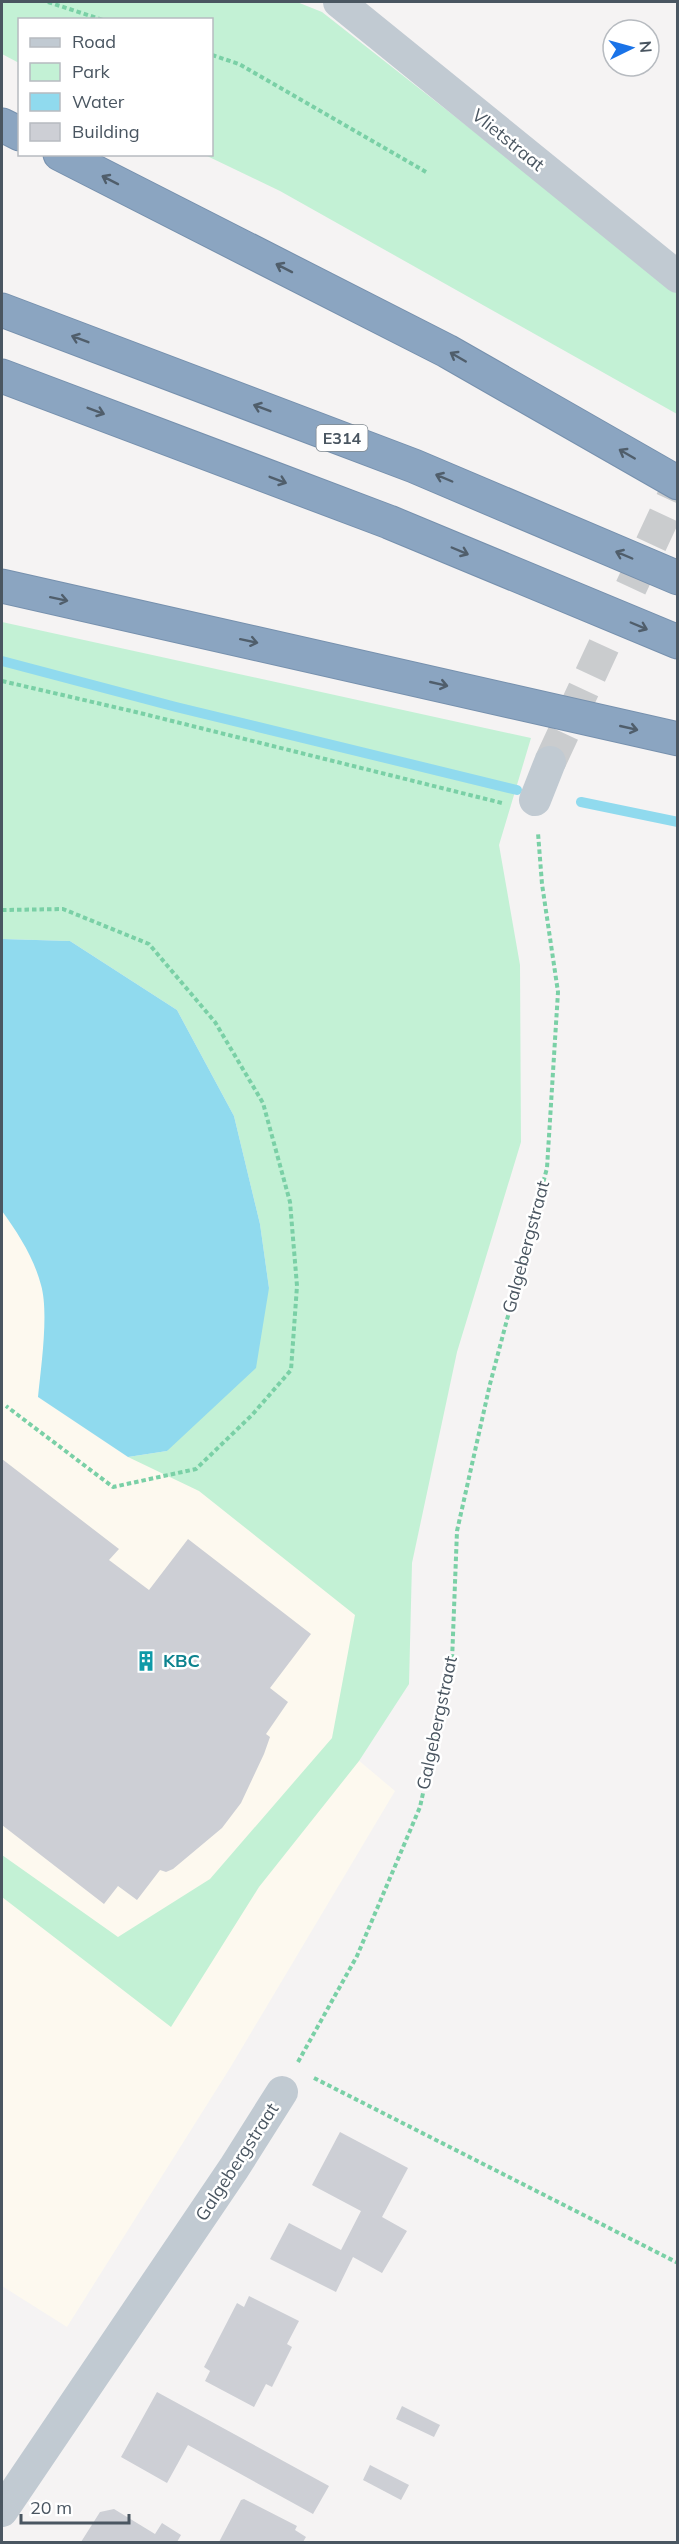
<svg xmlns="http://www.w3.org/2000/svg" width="679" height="2544" viewBox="0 0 679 2544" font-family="Mulish,sans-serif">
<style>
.commercial{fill:#fdf9ef}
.green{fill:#c3f1d5}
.water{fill:#90daee}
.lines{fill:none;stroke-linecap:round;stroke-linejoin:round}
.stream{stroke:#90daee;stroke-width:10}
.building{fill:#cdcfd5}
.street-tunnel{stroke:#caccce;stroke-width:32;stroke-dasharray:32 16;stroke-linecap:butt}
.highway-casing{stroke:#7690ad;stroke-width:35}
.path{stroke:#7ad0a6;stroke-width:4;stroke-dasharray:4.5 3;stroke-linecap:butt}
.street{stroke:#c1cad2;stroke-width:32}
.highway{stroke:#8ba5c1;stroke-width:33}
.oneway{stroke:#505e6b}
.labels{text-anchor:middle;stroke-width:5;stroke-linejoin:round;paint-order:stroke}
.shield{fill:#fff;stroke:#808990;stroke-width:1.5}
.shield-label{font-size:16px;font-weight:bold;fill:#4a5661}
.street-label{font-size:18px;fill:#4a5661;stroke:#fff}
.culture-label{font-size:18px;font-weight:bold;fill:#0d838f;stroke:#fff;text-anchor:start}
</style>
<rect width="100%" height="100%" fill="#f5f3f3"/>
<path class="commercial" d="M2 697 504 1081 332 1738 395 1791 230 2068 67 2327 2 2286Z"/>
<g class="green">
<path d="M2 2H297L322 12 677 291V414L280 191 205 155 212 154V20H20L19 63 2 54Z"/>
<path d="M2 622 531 738 499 845 520 965 521 1142 457 1352 412 1563 409 1684 359 1761 259 1887 171 2027 2 1897V1855L118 1937 210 1879 332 1738 355 1615 199 1491 128 1457 167 1451 269 1288 260 1224 234 1116 177 1010 70 941 2 939Z"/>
</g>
<path class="water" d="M2 939 70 941 177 1010 234 1116 260 1224 269 1288 256 1368 167 1451 128 1457 38 1397C41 1367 49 1312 41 1285 34 1258 18 1233 2 1211Z"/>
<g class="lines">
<g class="stream">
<path d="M2 661 176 707 517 790"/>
<path d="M581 802 678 822"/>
</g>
</g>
<g class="building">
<path d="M2 1459 119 1549 109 1560 149 1590 188 1539 311 1634 270 1688 288 1702 266 1734 270 1737 264 1754 241 1803 222 1828 173 1869 166 1872 160 1870 137 1900 118 1886 104 1904 2 1825Z"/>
<path d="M340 2132 408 2168 382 2217 407 2231 382 2273 353 2257 336 2292 270 2259 289 2223 341 2250 361 2211 312 2185Z"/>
<path d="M249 2296 299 2321 287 2344 292 2347 272 2387 266 2384 254 2407 205 2381 210 2371 204 2367 237 2303 244 2307Z"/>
<path d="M157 2392 329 2486 313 2514 188 2445 167 2483 121 2457Z"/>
<path d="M402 2406 440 2425 434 2437 396 2419Z"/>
<path d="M370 2465 409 2485 401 2500 363 2480Z"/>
<path d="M244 2499 297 2526 295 2530 306 2537 303 2542H219L241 2500Z"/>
<path d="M114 2509 155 2534 162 2523 181 2535 177 2542H81L100 2512Z"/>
</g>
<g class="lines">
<path class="street-tunnel" d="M550 762 678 486"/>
<g class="highway-casing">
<g id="highway">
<path d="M2 125 20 134"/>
<path d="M60 154 447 351 678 483"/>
<path d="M2 310 414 466 678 578"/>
<path d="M2 376 389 522 678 642"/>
<path d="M2 586 678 739"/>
</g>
</g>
<g class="path">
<path d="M48 2 103 20"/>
<path d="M212 55 239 64 426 172"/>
<path d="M2 681 140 713 502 803"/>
<path d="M2 910 63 909 149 944 215 1022 263 1103 290 1202 297 1286 291 1370 252 1415 196 1469 113 1487 6 1406"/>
<path d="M298 2062 357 1956 420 1807 452 1661 457 1531 490 1384 547 1168 558 992 542 884 538 833"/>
<path d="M314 2078 678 2263"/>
</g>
<g class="street">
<path d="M339 2 678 277"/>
<path d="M535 800 550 762"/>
<path d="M2 2511 234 2168 282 2092"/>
</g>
<use href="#highway" class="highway"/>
</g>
<defs><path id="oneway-shaft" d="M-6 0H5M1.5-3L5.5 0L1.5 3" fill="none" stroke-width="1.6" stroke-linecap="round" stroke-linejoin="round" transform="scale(1.5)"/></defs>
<g class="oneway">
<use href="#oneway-shaft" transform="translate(110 180) rotate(-153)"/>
<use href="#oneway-shaft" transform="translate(284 268) rotate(-153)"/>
<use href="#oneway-shaft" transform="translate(80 339) rotate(-159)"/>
<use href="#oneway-shaft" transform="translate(458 357) rotate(-150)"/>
<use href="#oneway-shaft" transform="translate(262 408) rotate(-159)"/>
<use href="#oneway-shaft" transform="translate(96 411) rotate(21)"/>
<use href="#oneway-shaft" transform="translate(627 454) rotate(-150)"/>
<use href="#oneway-shaft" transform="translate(444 478) rotate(-157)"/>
<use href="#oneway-shaft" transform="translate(278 480) rotate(21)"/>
<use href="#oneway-shaft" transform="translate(460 551) rotate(23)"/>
<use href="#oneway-shaft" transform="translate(624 555) rotate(-157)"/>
<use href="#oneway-shaft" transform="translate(59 599) rotate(12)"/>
<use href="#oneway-shaft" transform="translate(639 626) rotate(23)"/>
<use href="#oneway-shaft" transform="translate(249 641) rotate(12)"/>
<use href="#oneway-shaft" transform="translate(439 684) rotate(13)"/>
<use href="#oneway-shaft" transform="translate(629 728) rotate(13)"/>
</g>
<defs>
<g id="building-bare" transform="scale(1.62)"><path d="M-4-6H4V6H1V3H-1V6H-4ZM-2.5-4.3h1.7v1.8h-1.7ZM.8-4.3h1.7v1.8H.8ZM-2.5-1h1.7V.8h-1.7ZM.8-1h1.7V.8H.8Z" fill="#0f9aa8" stroke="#fff" stroke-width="2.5" paint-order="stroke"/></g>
</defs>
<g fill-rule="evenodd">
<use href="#building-bare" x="146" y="1661"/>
</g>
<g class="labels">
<rect class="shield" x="316.5" y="425" width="51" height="26" rx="4.5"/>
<g class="shield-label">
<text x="342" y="444">E314</text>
</g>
<g class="street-label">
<text transform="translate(508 140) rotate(39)" y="6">Vlietstraat</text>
<text transform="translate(526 1247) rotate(-75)" y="6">Galgebergstraat</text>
<text transform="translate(437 1723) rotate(-78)" y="6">Galgebergstraat</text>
<text transform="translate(237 2162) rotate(-57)" y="6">Galgebergstraat</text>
</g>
<g class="culture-label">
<text x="163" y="1667">KBC</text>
</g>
</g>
<rect width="679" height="2544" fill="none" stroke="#4a5661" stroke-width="6"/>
<rect x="18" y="18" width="195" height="138" fill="#ffffff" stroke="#b7bbc0" stroke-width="1.5"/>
<rect x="30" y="38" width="30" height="9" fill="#c1cad2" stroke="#b7bbc0" stroke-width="1.5"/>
<text x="72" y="48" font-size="18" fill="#4a5661">Road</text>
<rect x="30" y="63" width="30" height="18" fill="#c3f1d5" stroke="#b7bbc0" stroke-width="1.5"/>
<text x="72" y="78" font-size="18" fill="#4a5661">Park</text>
<rect x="30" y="93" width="30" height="18" fill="#90daee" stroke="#b7bbc0" stroke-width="1.5"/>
<text x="72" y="108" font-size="18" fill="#4a5661">Water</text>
<rect x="30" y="123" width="30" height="18" fill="#cdcfd5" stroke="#b7bbc0" stroke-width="1.5"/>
<text x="72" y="138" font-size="18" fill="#4a5661">Building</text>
<g transform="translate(631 48) rotate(85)"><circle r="28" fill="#ffffff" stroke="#b7bbc0" stroke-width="1.5"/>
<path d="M0-4.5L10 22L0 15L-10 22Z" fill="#1a73e8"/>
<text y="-9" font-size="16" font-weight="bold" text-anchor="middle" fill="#4a5661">N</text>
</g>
<path d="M21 2514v9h108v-9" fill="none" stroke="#4a5661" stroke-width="3"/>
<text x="30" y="2514" font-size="18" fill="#4a5661" stroke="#ffffff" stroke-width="4.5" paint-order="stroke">20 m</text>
</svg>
